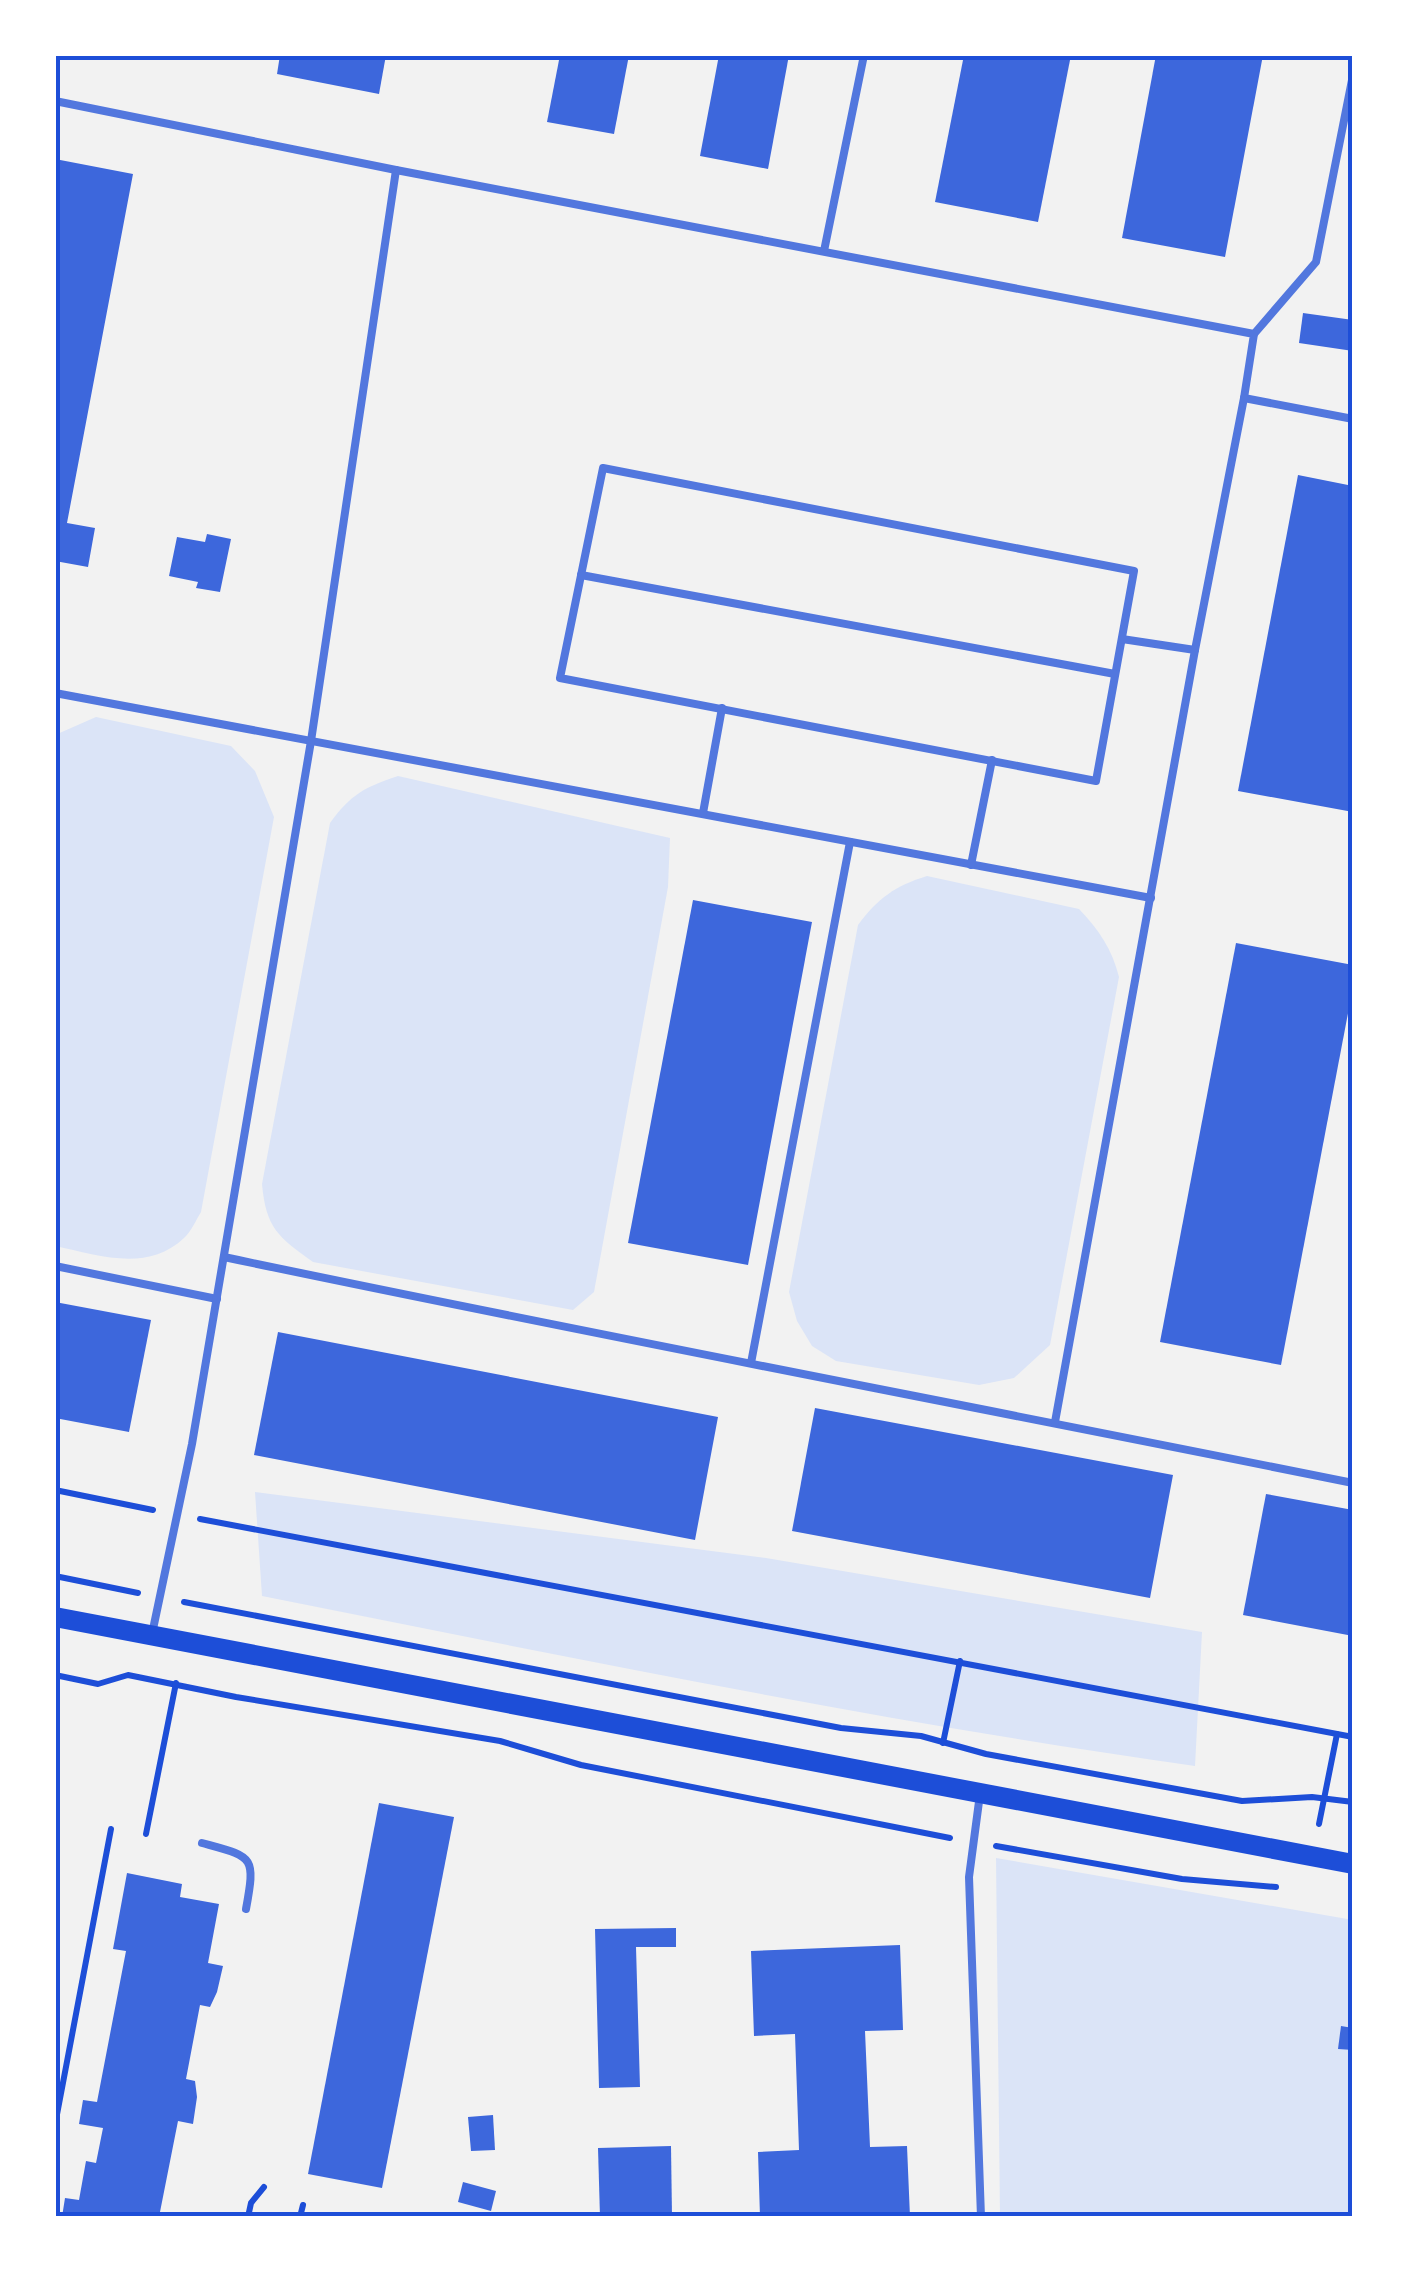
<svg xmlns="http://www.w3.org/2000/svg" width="1408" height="2272" viewBox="0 0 1408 2272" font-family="Lato,sans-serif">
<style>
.green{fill:#dbe4f7}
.building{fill:#3d67dc}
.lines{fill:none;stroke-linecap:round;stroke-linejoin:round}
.path{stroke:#1d4ed8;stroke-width:6}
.service{stroke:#5277de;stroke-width:8}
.secondary{stroke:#1d4ed8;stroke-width:20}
.neatline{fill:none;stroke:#1d4ed8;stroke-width:4}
</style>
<rect width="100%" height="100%" fill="#f2f2f2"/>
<g class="green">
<path d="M96 717 231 746 255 771 274 817 201 1212C196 1220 191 1232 184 1238 147 1273 98 1255 55 1246V735Z"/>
<path d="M398 776 670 838 668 887 594 1292 573 1310 313 1262C278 1237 266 1228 262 1184L330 823C351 794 365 787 398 776Z"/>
<path d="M927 876 1079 909C1099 930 1112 949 1119 977L1050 1345 1014 1378 979 1385 836 1361 812 1346 797 1321 789 1292 858 925C878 898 895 886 927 876Z"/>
<path d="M255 1492 766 1558 1202 1632 1195 1766C882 1722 572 1658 262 1596Z"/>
<path d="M996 1858 1353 1920V2217H1000Z"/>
</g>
<g class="building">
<path d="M280 55H386L379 94 277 74Z"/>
<path d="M560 55H629L614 134 547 122Z"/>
<path d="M719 55H789L768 169 700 156Z"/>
<path d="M964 55H1071L1038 222 935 202Z"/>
<path d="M1156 55H1263L1225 257 1122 238Z"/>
<path d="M55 159 133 174 67 523 95 528 88 567 55 561Z"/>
<path d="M1303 313 1353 320V351L1299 343Z"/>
<path d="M1298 475 1353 486V812L1238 791Z"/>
<path d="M207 534 231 539 220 592 196 588 198 582 169 576 177 537 205 542Z"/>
<path d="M693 900 812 922 748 1265 628 1243Z"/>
<path d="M1236 943 1353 965V987L1281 1365 1160 1342Z"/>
<path d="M55 1302 151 1320 129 1432 55 1418Z"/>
<path d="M278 1332 718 1417 695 1540 254 1455Z"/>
<path d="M815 1408 1173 1475 1150 1598 792 1531Z"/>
<path d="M1266 1494 1353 1510V1636L1243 1615Z"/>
<path d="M379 1803 454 1817 382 2188 308 2174Z"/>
<path d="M127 1873 182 1884 180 1897 219 1904 208 1963 223 1966 217 1992 210 2007 200 2005 186 2079 195 2081 197 2097 193 2124 178 2121 159 2217H62L65 2198 79 2200 86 2161 96 2163 103 2128 79 2124 83 2100 97 2102 126 1951 113 1949Z"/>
<path d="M676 1928V1947H636L640 2087 599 2088 595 1929Z"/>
<path d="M900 1945 903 2030 865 2031 870 2147 907 2146 910 2217H760L758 2152 799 2150 795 2034 754 2036 751 1951Z"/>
<path d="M1341 2026 1353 2028V2050L1338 2049Z"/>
<path d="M493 2115 495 2150 471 2151 468 2117Z"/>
<path d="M671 2146 672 2217H600L598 2148Z"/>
<path d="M463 2182 496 2191 491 2211 458 2202Z"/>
</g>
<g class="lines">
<g class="path">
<path d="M55 1490 153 1510"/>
<path d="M200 1519 1353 1737"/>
<path d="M55 1576 138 1593"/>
<path d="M184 1602 841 1728 921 1736 986 1754 1242 1801 1312 1797 1353 1802"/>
<path d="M55 1675 98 1684 128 1675 236 1697 500 1741 581 1765 950 1838"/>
<path d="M943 1743 960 1661"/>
<path d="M1319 1824 1337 1734"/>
<path d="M146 1834 176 1683"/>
<path d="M996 1846 1182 1879 1276 1887"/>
<path d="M55 2125 111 1829"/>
<path d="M248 2217 251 2203 264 2187"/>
<path d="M300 2217 303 2205"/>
</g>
<g class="service">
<path d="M55 101 396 170 1254 334 1244 398 1353 419"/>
<path d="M824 251 864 55"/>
<path d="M1254 334 1316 262 1353 75"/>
<path d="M603 468 1134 571 1096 781 560 678Z"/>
<path d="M581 575 1115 674"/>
<path d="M1122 639 1195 650"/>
<path d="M55 693 1151 898"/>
<path d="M703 813 722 708"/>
<path d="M971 865 992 760"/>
<path d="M224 1257C599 1336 977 1407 1353 1483"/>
<path d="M55 1266 217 1299"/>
<path d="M751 1363 850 842"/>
<path d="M1055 1422 1195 650 1244 398"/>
<path d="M152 1634 192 1444 311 741 396 170"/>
<path d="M980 1794 969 1877 981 2217"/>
<path d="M202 1843C253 1857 256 1855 246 1909"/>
</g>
<path class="secondary" d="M55 1617 1353 1864"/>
</g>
<rect width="1408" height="2272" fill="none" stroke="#ffffff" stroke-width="115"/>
<rect x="58" y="58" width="1292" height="2156" class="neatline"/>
</svg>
